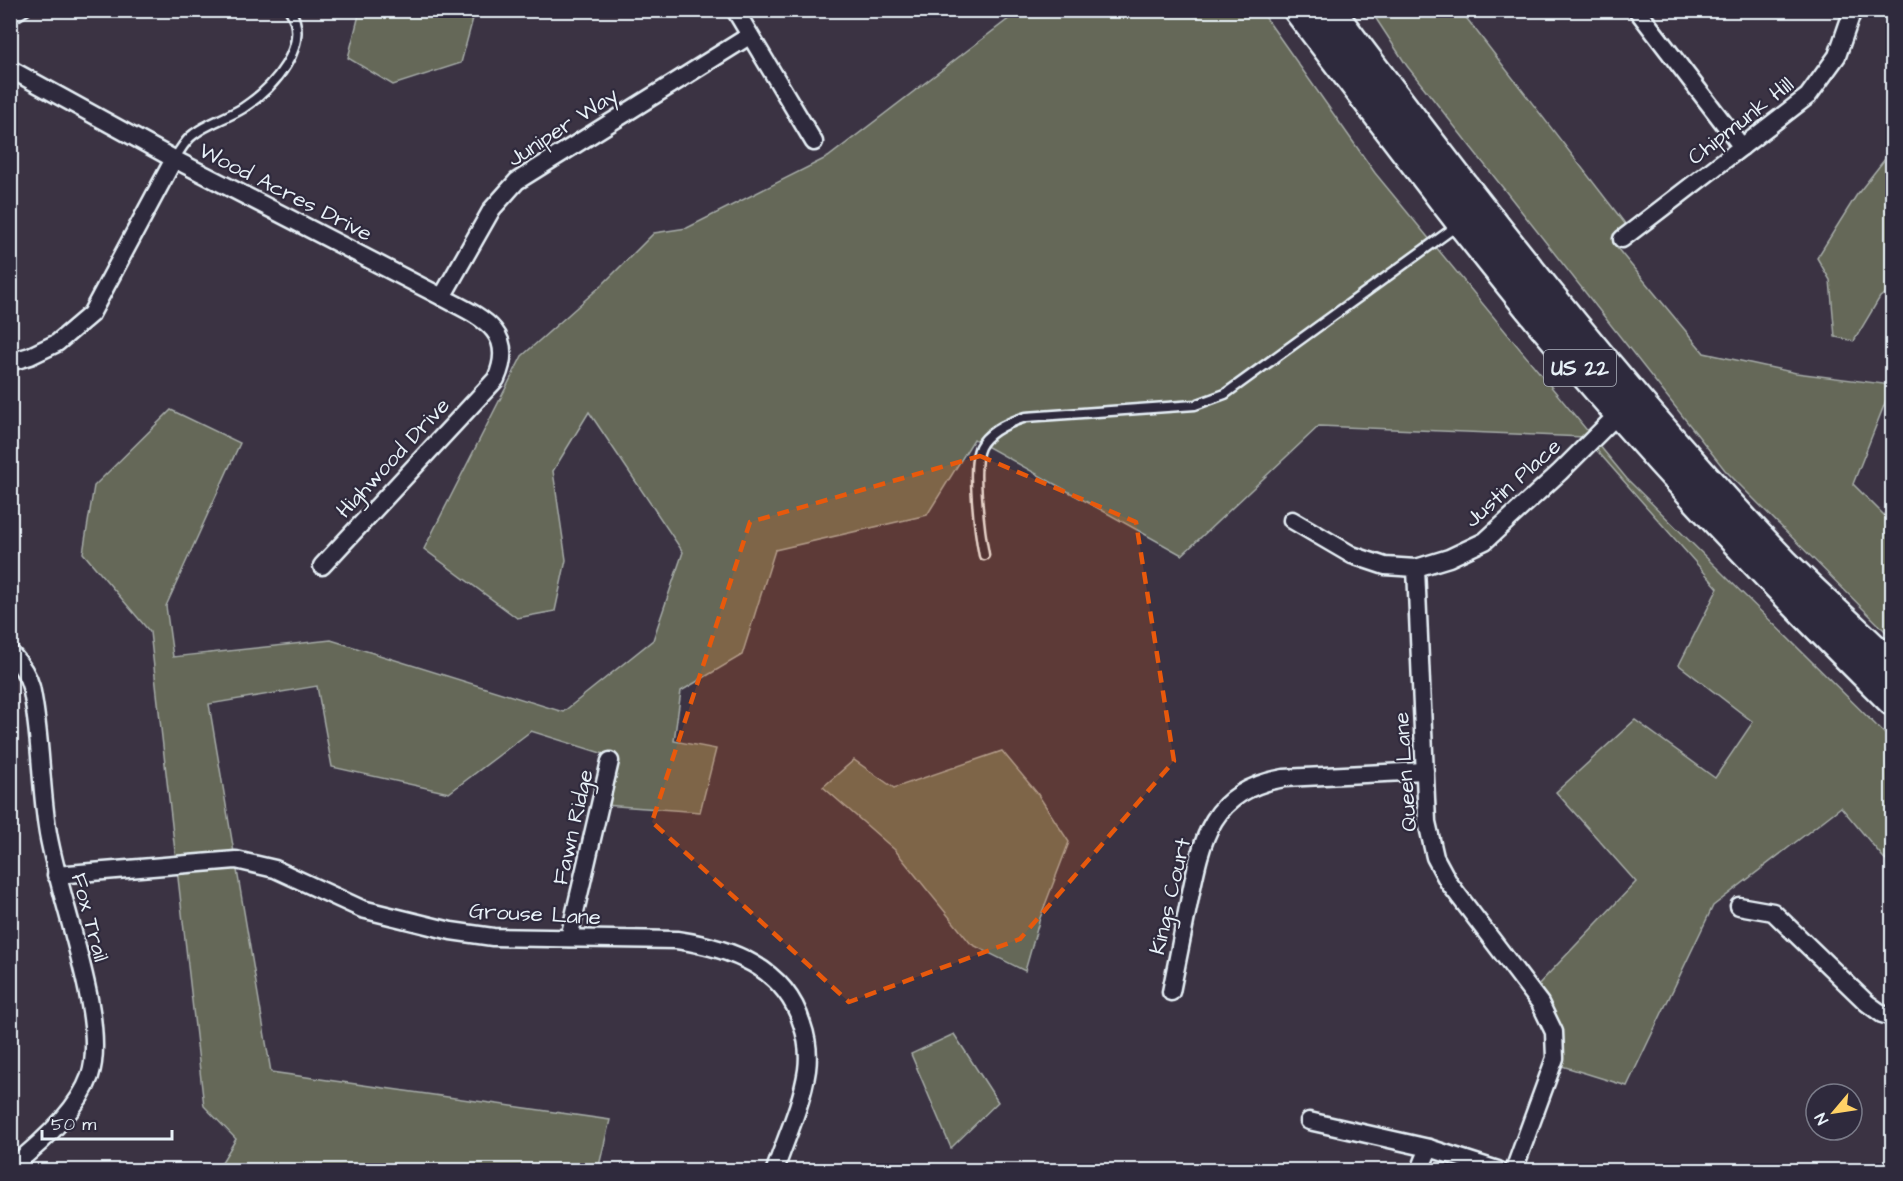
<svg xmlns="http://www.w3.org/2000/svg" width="1903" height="1181" viewBox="0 0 1903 1181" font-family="'Architects Daughter',sans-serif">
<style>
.green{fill:#656758;stroke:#a6aca8;stroke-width:1.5}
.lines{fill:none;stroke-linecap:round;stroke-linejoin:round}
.service-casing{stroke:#e8f1f8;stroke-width:13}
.minor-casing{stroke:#e8f1f8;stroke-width:21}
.trunk-casing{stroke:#e8f1f8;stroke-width:33}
.service{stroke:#2f2a3d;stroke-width:8}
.minor{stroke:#2f2a3d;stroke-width:16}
.trunk{stroke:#2f2a3d;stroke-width:28}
.marked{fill:#e8590c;fill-opacity:0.2;stroke:#e8590c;stroke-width:4.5;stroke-dasharray:12 8;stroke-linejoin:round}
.labels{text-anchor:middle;stroke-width:4.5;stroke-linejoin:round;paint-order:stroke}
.shield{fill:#2f2a3d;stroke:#b0b5c0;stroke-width:1.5}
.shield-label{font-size:21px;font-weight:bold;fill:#e8f1f8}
.street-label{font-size:22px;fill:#e8f1f8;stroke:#2f2a3d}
</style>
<rect width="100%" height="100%" fill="#3b3343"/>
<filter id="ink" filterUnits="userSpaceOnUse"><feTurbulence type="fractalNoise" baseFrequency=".0167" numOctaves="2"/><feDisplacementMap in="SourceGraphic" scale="12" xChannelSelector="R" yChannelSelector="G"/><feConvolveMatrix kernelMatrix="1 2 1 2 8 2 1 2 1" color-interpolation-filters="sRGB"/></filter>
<g filter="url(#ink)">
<g class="green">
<path d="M360 11V10L475 11 461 63 393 85 348 58Z"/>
<path d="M1008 11H1261L1375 173 1627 479 1892 741V868L1841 807 1713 906 1627 1086 1549 1062 1552 1025 1536 987 1636 882 1556 792 1635 720 1715 778 1753 722 1679 665 1718 588 1585 437 1319 426 1182 555 974 439 927 515 775 550 742 655 681 691 674 741 716 749 700 812 604 805 617 758 531 731 449 793 332 767 317 686 209 704 271 1072 610 1120 598 1170H217L236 1139 204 1106 150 632 83 553 94 486 171 410 240 443 166 606 173 657 331 640 563 712 653 640 683 552 589 412 553 471 566 560 555 611 517 618 424 549 522 356 603 284 654 233 687 228 828 157 1011 17Z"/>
<path d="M1371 11H1461L1633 234 1617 248 1704 353 1796 373 1892 385 1853 484 1892 523V638L1725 470 1407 66Z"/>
<path d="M1892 150V289L1880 297 1854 341 1835 337 1830 280 1817 258 1856 196Z"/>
<path d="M1002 751 1037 793 1069 842 1040 918 1025 971 971 944 895 850 823 787 854 760 894 788Z"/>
<path d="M954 1034 998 1102 951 1148 911 1054Z"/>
</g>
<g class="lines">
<g class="service-casing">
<g id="service">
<path d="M10 20 26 10"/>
<path d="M174 159C180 151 185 140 194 134 208 123 227 118 243 108 272 89 312 46 290 10"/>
<path d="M984 555C980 535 971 465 980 447 988 431 1010 422 1026 417L1195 405 1225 394 1458 225"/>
</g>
</g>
<g class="minor-casing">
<g id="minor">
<path d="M735 10 814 142"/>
<path d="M1637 10 1742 147"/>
<path d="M10 69 174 159 442 297C478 316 518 330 496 379L322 566"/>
<path d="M1622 239 1808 96 1837 56 1853 10"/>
<path d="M442 297 492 209 517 181 749 36"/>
<path d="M10 362 30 356 57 343 91 314 174 159"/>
<path d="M1292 520 1352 555 1385 566 1416 568 1449 558 1485 541 1560 472 1619 413"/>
<path d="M1416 568 1427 822 1435 857 1449 883 1540 1003 1554 1032 1555 1058 1514 1170"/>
<path d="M10 652C19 662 28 675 31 687 41 733 40 781 47 827 56 893 109 1018 90 1076 78 1110 38 1146 10 1168"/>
<path d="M56 875 236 860 275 869 362 909 451 931 493 937 677 940C730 948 785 967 802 1024 807 1038 809 1055 807 1070 802 1104 786 1138 775 1170"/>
<path d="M1739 906 1773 912 1867 1003 1882 1014 1892 1017"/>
<path d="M569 938 610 761"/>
<path d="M1171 992C1177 962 1183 932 1189 902 1202 837 1211 791 1284 778L1425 771"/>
<path d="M1309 1121 1429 1148 1498 1170"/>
<path d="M1420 1170 1429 1148"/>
</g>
</g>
<g class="trunk-casing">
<g id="trunk">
<path d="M1298 10C1379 116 1458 222 1543 325 1653 457 1770 581 1892 701"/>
<path d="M1330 10C1473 201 1619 390 1784 563 1819 598 1857 631 1892 666"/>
</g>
</g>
<use href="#service" class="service"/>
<use href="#minor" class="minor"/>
<use href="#trunk" class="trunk"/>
</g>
</g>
<path class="marked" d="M980 456 1136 522 1174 761 1020 939 849 1002 652 822 750 522Z"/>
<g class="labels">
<rect class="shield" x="1544" y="350" width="72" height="36" rx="4.5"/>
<g class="shield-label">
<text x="1580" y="375">US 22</text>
</g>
<g class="street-label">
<text transform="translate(1740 120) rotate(-38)" y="8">Chipmunk Hill</text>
<text transform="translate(562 126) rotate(-33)" y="8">Juniper Way</text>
<text transform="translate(286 191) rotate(27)" y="8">Wood Acres Drive</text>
<text transform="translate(392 457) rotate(-47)" y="8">Highwood Drive</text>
<text transform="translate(1512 482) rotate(-42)" y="8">Justin Place</text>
<text transform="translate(1404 772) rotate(-94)" y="8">Queen Lane</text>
<text transform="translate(572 827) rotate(-77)" y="8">Fawn Ridge</text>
<text transform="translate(1169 896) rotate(-77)" y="8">Kings Court</text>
<text transform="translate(535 913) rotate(3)" y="8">Grouse Lane</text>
<text transform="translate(91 917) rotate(75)" y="8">Fox Trail</text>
</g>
</g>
<rect width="1903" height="1181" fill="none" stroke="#2f2a3d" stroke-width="36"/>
<rect x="18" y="18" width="1867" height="1145" fill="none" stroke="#e8f1f8" stroke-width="2" filter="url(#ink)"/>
<g transform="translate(1834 1112) rotate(241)"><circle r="28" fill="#2f2a3d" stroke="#797a88" stroke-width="1.5"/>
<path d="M0-4.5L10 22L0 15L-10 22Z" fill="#ffd166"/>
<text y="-9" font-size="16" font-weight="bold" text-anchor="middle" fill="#e8f1f8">N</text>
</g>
<path d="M42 1130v9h130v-9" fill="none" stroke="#e8f1f8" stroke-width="3"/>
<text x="51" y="1130" font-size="18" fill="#e8f1f8" stroke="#2f2a3d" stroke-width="4.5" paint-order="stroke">50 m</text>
</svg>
